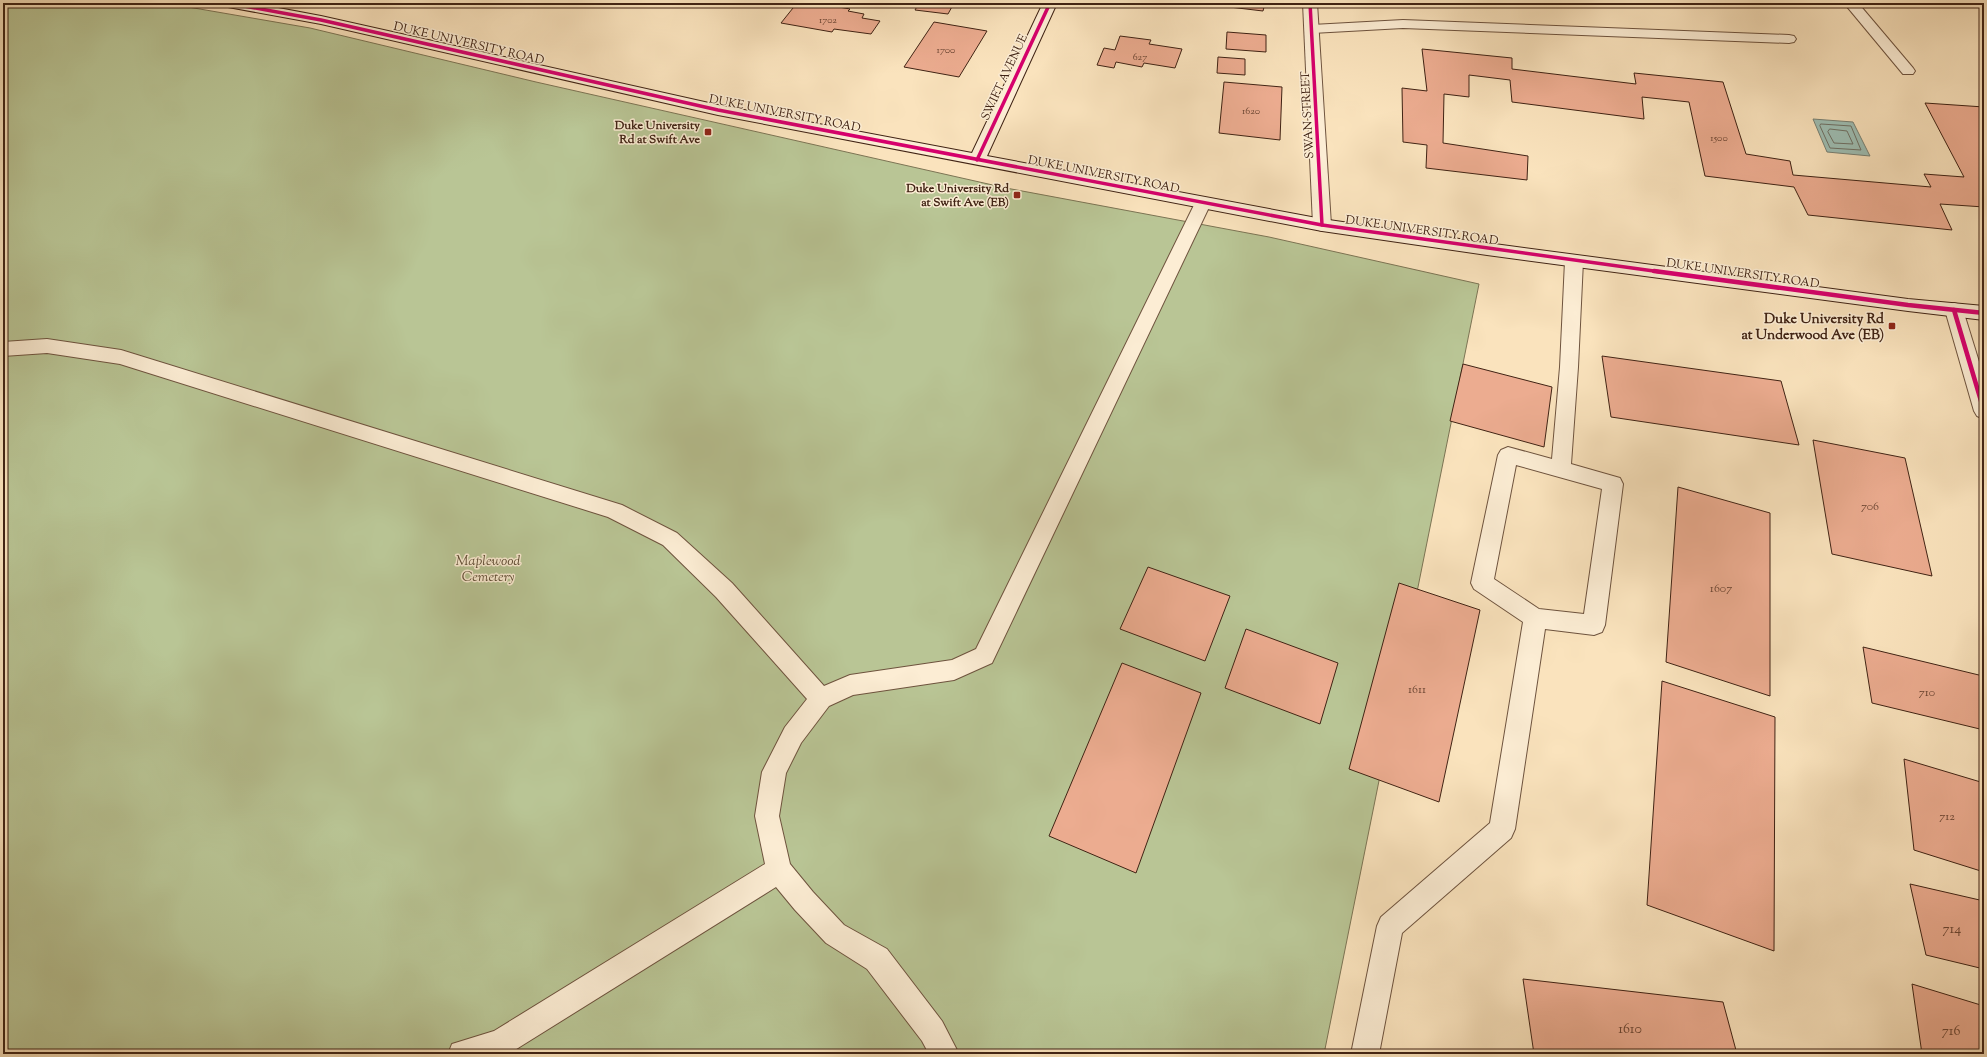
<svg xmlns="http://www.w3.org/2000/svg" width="1987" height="1057" viewBox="0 0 1987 1057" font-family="'Sorts Mill Goudy',serif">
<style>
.green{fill:#b9c595;stroke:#7c7454}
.water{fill:#9ebeb3;stroke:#788073}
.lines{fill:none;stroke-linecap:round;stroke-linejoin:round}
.shore{stroke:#6f7064;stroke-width:1}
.building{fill:#ecac90;stroke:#402314}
.lane-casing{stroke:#6e533e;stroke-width:2}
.street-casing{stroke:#6e533e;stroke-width:2}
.secondary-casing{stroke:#402314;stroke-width:2}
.lane{fill:#fcedd4;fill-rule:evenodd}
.street{fill:#fcedd4;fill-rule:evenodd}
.secondary{fill:#fcedd4;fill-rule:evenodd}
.cycleway-far1-casing{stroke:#fcedd4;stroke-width:5.5}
.cycleway-casing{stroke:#fcedd4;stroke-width:7}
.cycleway-far1{stroke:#d6006c;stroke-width:3.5}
.cycleway{stroke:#d6006c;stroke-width:4.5}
.poi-dot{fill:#8f2418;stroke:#fcedd4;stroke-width:1.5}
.labels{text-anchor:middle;stroke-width:3;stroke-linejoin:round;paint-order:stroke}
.far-number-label{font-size:10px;fill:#6b4533}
.far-street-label{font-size:12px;fill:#402314;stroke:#fcedd4}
.far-poi-label{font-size:12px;font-weight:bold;fill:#402314;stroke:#fcedd4;text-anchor:end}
.number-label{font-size:12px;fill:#6b4533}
.poi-label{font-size:14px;font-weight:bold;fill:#402314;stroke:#fcedd4;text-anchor:end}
.park-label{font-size:14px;font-style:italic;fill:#5e4c34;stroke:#fcedd4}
.near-number-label{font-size:14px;fill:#6b4533}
</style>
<rect width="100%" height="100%" fill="#fae3bd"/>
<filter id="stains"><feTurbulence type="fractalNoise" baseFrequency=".005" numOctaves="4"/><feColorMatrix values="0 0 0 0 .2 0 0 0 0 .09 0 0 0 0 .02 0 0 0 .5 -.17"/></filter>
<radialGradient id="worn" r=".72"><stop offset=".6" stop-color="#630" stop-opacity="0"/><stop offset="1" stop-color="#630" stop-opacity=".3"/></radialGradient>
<path class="green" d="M3 3H165L310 28 536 82 1006 188 1269 237 1479 284 1324 1054H3Z"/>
<path class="water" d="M1813 119 1853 122 1870 156 1827 152Z"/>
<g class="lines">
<g class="shore">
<path d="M1821 124 1851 126 1861 150 1830 148 1820 126Z"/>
<path d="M1830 129 1847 131 1853 144 1834 143 1828 132Z"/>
</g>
</g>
<g class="building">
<path d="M797 3H817L850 9 848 11 864 14 862 18 880 21 871 34 834 29 832 32 781 23Z"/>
<path d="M919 3H954L948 14 915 10Z"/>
<path d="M1222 3H1265L1263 11 1221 6Z"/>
<path d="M934 22 987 31 959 77 904 67Z"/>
<path d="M1227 32 1266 35V52L1226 49Z"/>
<path d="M1120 36 1151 40 1149 44 1182 49 1175 68 1144 63 1142 67 1116 62 1114 68 1097 65 1104 48 1115 50Z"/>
<path d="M1422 49 1512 58V69L1636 84 1634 73 1723 82 1746 154 1790 161 1793 175 1931 187 1924 174 1964 177 1925 103 1984 107V207L1940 204 1952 230 1808 215 1794 187 1705 176 1689 102 1642 97 1644 119 1512 102 1510 80 1469 75V97L1444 94 1443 143 1528 156 1527 180 1426 168 1427 145 1403 142 1402 88 1427 91Z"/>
<path d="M1218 57 1245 59V75L1217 73Z"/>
<path d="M1224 82 1282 87 1280 140 1219 133Z"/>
<path d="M1602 356 1781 381 1799 445 1611 417Z"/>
<path d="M1463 364 1552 387 1544 447 1450 421Z"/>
<path d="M1813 440 1905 458 1932 576 1832 554Z"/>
<path d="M1678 487 1770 513V696L1666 662Z"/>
<path d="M1148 567 1230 596 1205 661 1120 629Z"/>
<path d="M1399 583 1480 610 1439 802 1349 769Z"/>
<path d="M1246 629 1338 663 1320 724 1225 688Z"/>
<path d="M1863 647 1983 676 1984 730 1872 703Z"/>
<path d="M1122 663 1201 693 1136 873 1049 836Z"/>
<path d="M1662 681 1775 717 1774 951 1647 905Z"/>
<path d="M1904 759 1984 783V872L1914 850Z"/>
<path d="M1910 884 1984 901V969L1926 955Z"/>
<path d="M1523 979 1723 1002 1737 1054H1534Z"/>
<path d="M1912 984 1984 1006V1054H1922Z"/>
</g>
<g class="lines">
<g class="lane-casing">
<g id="lane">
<path d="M1844 3H1858L1913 68 1915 71 1913 74H1903Z"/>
<path d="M1403 20 1789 35 1794 36 1796 39 1794 42 1789 43 1403 28 1312 33 1307 32 1305 29 1307 26 1312 25Z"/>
<path d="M1203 198 1209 199 1211 203 992 663 954 680 853 695 829 706 801 743 786 773 779 816 790 864 813 892 844 925 887 949 942 1021 959 1054H929L922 1041 867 969 826 943 795 910 776 887 510 1053 448 1054 452 1044 494 1031 765 864 755 816 762 772 785 727 807 699 716 597 663 545 608 517 120 364 47 353 3 356V342L47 339 121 350 622 505 677 533 732 583 824 686 850 675 952 660 976 649 1195 203 1197 199Z"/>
<path d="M1574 255 1580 257 1583 261 1578 367 1571 464 1620 478 1623 484 1605 625 1602 632 1594 635 1545 629 1515 829 1511 838 1402 933 1379 1054H1351L1377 926 1381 917 1490 823 1523 622 1474 589 1471 583 1498 455 1501 450 1508 447 1552 459 1560 367 1565 261 1568 257ZM1516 465 1602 489 1584 614 1539 609 1494 579Z"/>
</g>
</g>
<g class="street-casing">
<g id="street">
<path d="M1303 3H1317L1331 225 1328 229 1322 231 1316 229 1313 225Z"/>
<path d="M1954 303 1961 305 1963 310 1984 378V419L1977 416 1974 411 1945 310 1947 305Z"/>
</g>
</g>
<g class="secondary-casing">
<path id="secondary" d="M221 3H252L321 16 718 105 972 153 1043 3H1057L987 156 1322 219 1487 243 1908 299 1984 306V320L1908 311 1487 255 1322 231 718 115 321 24 228 7 223 6Z"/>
</g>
<use href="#lane" class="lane"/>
<use href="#street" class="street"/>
<use href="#secondary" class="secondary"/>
<g class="cycleway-far1-casing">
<g id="cycleway-far1">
<path d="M228 3 321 20 718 110 1322 225 1661 272"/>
<path d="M1310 3 1322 225"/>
<path d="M977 160 1050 3"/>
</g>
</g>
<g class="cycleway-casing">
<g id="cycleway">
<path d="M1654 271 1908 305 1984 313"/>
<path d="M1954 310 1984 411"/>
</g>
</g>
<use href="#cycleway-far1" class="cycleway-far1"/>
<use href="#cycleway" class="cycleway"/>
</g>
<g class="poi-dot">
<rect x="704" y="128" width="8" height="8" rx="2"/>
<rect x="1013" y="191" width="8" height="8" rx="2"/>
<rect x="1888" y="322" width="8" height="8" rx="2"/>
</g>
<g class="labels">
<g class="far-number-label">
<text x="828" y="23">1702</text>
<text x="946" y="53">1700</text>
<text x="1140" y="60">627</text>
<text x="1251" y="114">1620</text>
<text x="1719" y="141">1500</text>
</g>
<g class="far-street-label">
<text transform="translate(469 43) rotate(13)" y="4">DUKE UNIVERSITY ROAD</text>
<text transform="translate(1004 77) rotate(-65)" y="4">SWIFT AVENUE</text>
<text transform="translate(785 113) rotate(11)" y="4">DUKE UNIVERSITY ROAD</text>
<text transform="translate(1307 115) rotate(-93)" y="4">SWAN STREET</text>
<text transform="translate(1104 174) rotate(11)" y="4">DUKE UNIVERSITY ROAD</text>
<text transform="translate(1422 230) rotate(8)" y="4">DUKE UNIVERSITY ROAD</text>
<text transform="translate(1743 273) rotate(8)" y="4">DUKE UNIVERSITY ROAD</text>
</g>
<g class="far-poi-label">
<text x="700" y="129">Duke University<tspan x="700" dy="14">Rd at Swift Ave</tspan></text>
<text x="1009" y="192">Duke University Rd<tspan x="1009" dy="14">at Swift Ave (EB)</tspan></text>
</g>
<g class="number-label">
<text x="1870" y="510">706</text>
<text x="1721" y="592">1607</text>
<text x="1417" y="693">1611</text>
<text x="1927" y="696">710</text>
<text x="1947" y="820">712</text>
</g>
<g class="poi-label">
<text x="1884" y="323">Duke University Rd<tspan x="1884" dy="16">at Underwood Ave (EB)</tspan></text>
</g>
<g class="park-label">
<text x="488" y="565">Maplewood<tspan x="488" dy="16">Cemetery</tspan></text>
</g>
<g class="near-number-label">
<text x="1952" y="933">714</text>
<text x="1630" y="1033">1610</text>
<text x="1951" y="1035">716</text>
</g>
</g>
<rect width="1987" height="1057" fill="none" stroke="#fae3bd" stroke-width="16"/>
<rect x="4" y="4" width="1979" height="1049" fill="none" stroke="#402314" stroke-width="2"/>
<rect x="8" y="8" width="1971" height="1041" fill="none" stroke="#402314"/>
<rect width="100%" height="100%" filter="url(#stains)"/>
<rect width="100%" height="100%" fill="url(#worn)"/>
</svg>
